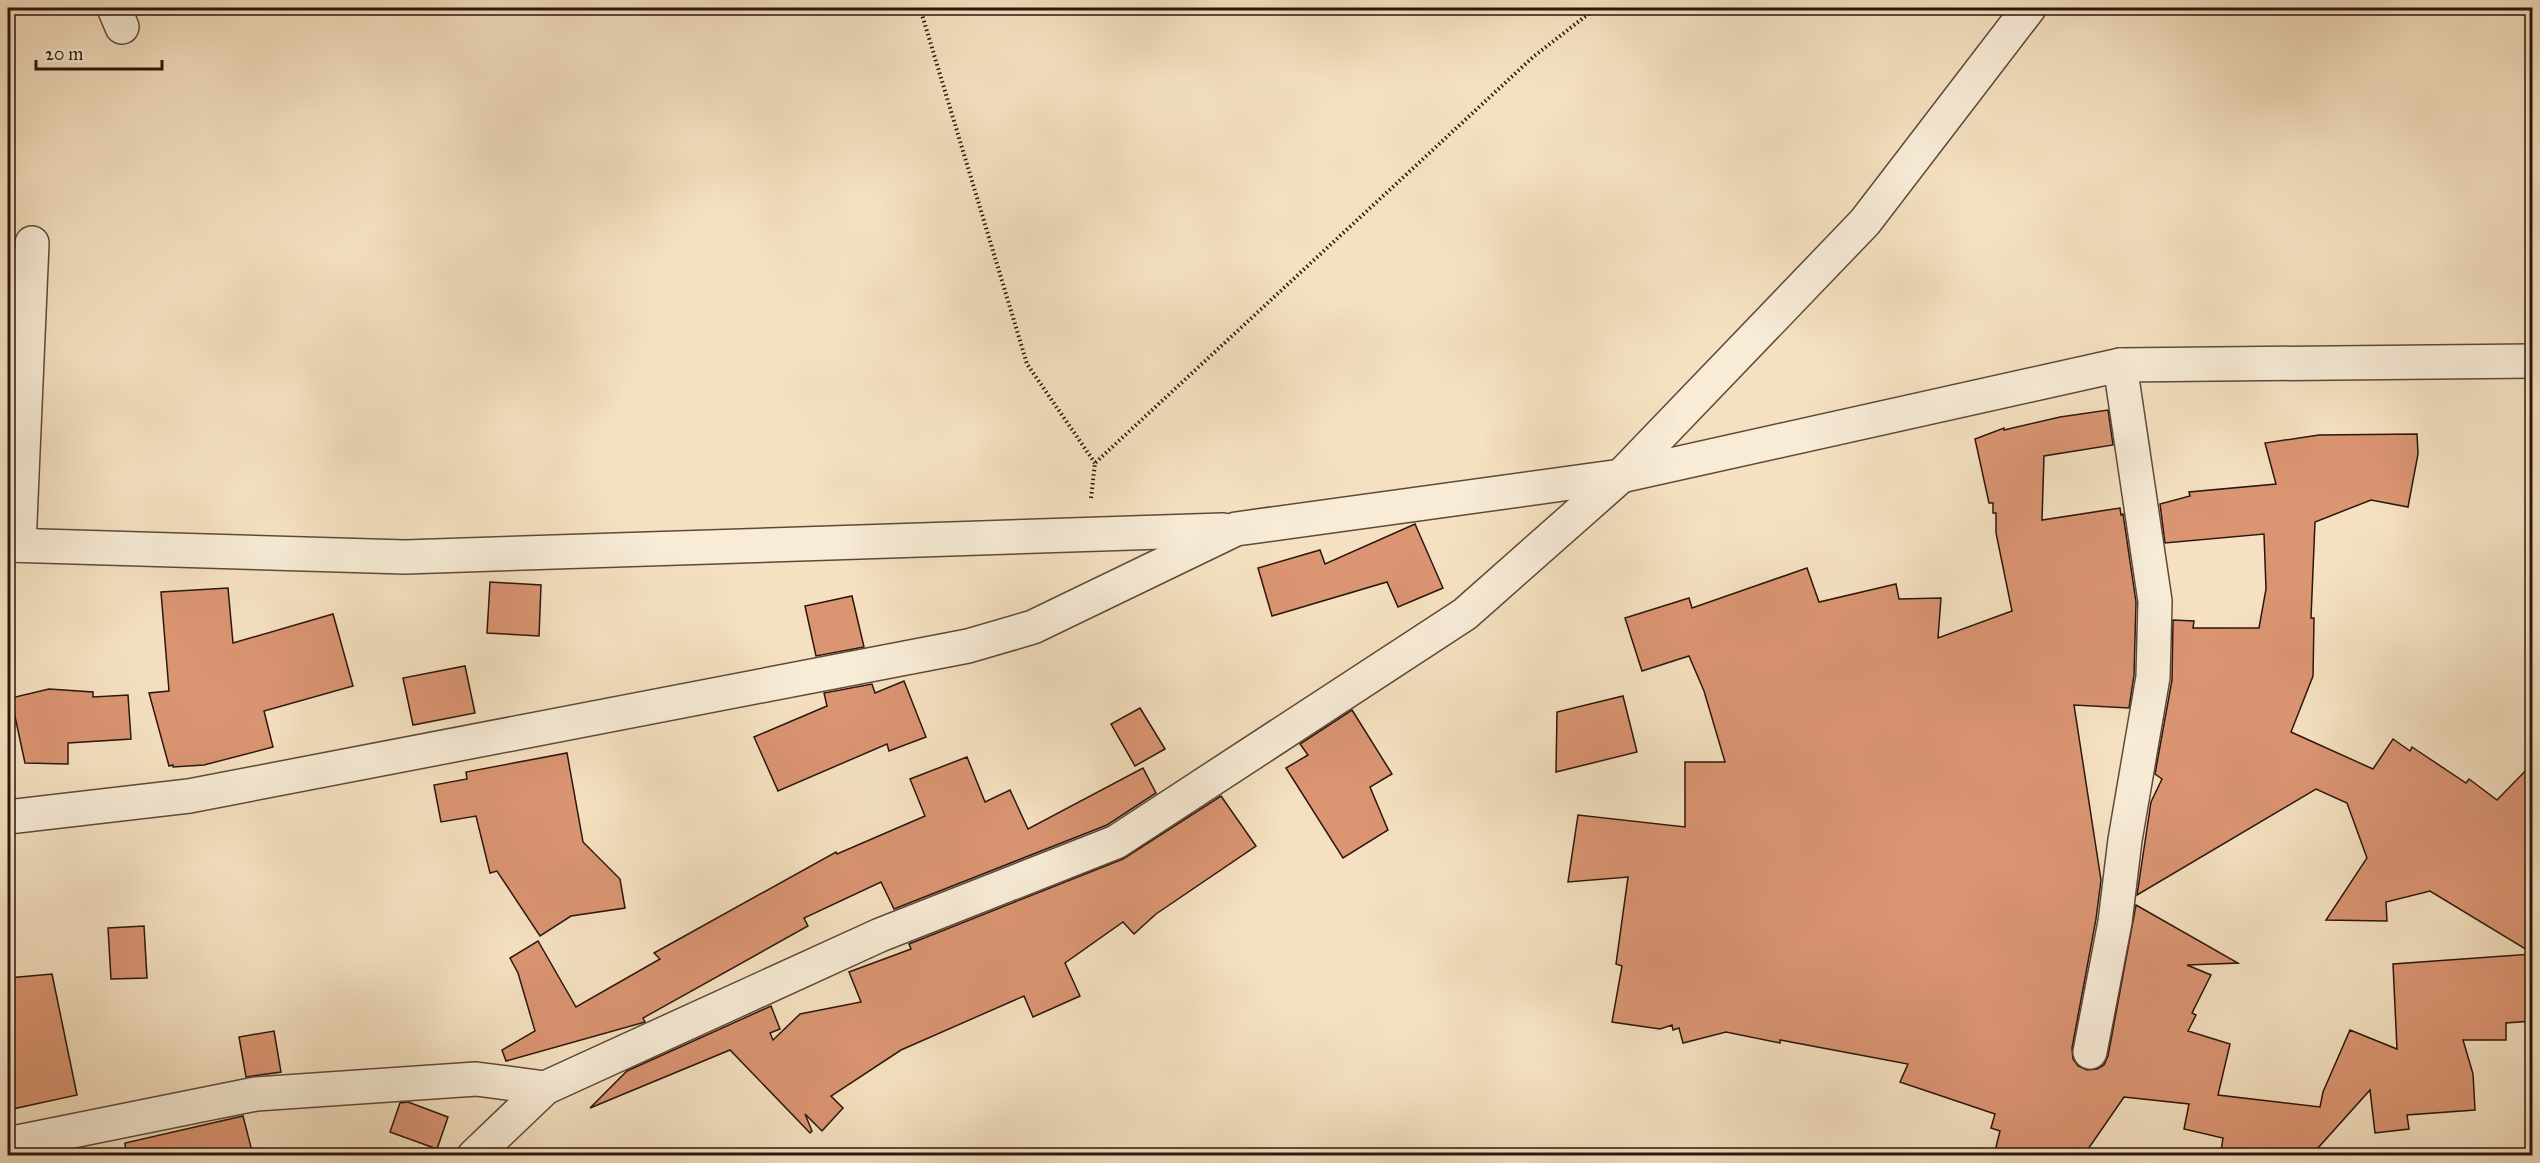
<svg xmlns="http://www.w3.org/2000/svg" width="2540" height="1163" viewBox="0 0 2540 1163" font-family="'IM FELL Great Primer',serif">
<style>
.building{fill:#db9573;stroke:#2b160c;stroke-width:1.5}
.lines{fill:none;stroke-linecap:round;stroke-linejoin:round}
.minor-casing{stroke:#5e4939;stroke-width:36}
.path{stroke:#2b160c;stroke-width:4;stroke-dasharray:1.5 3;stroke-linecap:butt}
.minor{stroke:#f8ecd7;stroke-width:33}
</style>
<rect width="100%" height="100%" fill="#f5e1c1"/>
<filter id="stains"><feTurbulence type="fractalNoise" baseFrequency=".00333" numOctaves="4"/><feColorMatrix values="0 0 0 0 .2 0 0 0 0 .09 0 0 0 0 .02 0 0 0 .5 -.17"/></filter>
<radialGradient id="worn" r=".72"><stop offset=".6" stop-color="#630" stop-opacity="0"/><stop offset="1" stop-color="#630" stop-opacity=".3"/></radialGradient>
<g class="building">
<path d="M2108 410 2113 445 2044 456 2042 520 2120 508 2121 515 2123 514 2136 602 2134 675 2129 708 2074 705 2101 880 2096 919 2072 1048 2073 1059 2078 1066 2087 1070 2097 1069 2104 1065 2108 1056 2136 905 2238 963 2187 965 2211 975 2192 1013 2196 1015 2188 1031 2230 1044 2218 1095 2320 1107 2323 1092 2350 1030 2397 1049 2393 964 2532 954V1021L2506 1023V1040H2463L2473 1074 2475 1110 2407 1115 2409 1129 2375 1133 2370 1090 2318 1148 2315 1155H2282L2221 1151 2223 1138 2184 1129 2189 1104 2124 1097 2084 1155H1994L2000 1131 1991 1128 1995 1114 1900 1082 1908 1064 1780 1040V1043L1726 1032 1683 1043 1679 1028 1673 1030 1672 1025 1660 1029 1612 1022 1622 966 1616 964 1628 877 1568 882 1578 815 1685 827V762H1725L1704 691 1689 656 1642 671 1625 618 1689 598 1692 608 1807 568 1819 602 1896 584 1899 599 1941 598 1938 638 2012 611 1996 533V513H1993V503H1989L1975 439 2004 428V430L2060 417Z"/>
<path d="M2417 434 2418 454 2408 507 2371 500 2315 522 2311 618H2314L2313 676 2291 732 2373 769 2393 739 2410 751 2412 747 2466 783 2469 779 2497 800 2532 764V953L2430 891 2386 902 2387 921 2326 920 2367 858 2347 803 2316 789 2137 895 2151 802 2162 779 2155 774 2172 680 2173 620 2194 621 2193 628H2259L2266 589 2264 534 2165 543 2160 504 2190 496 2189 492 2276 484 2265 443 2319 435Z"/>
<path d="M1415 524 1443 588 1398 607 1387 582 1272 616 1258 568 1320 550 1325 564Z"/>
<path d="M490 582 541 585 539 636 487 633Z"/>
<path d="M228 588 233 643 333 614 353 686 264 711 273 747 204 765 173 767V765L169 766 149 693 169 691 161 592Z"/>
<path d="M852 596 864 647 816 656 805 606Z"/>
<path d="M465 666 475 713 413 725 403 678Z"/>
<path d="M904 681 926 737 889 751 887 744 778 791 754 737 827 706 824 693 872 684 875 693Z"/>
<path d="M49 689 93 692V697L128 695 131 739 68 743V764L25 763 11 698Z"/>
<path d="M1623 696 1637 752 1556 772 1557 712Z"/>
<path d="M1140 708 1165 749 1135 766 1111 724Z"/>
<path d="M1352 710 1392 774 1370 787 1388 830 1343 858 1286 768 1308 755 1300 744Z"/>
<path d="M567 753 583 842 620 879 625 908 571 916 540 936 497 871 490 873 476 816 441 822 434 785 467 779 466 772Z"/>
<path d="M967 757 985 802 1010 790 1028 829 1143 768 1156 793 1107 825 894 909 881 882 804 918 808 926 643 1018 645 1022 506 1061 502 1050 535 1031 518 973 510 958 538 941 576 1007 660 959 654 953 836 852 837 854 925 816 910 779Z"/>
<path d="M1221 796 1256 846 1156 914 1134 934 1123 922 1065 963 1080 996 1033 1017 1024 996 901 1050 831 1096 843 1108 822 1131 805 1114 812 1131 810 1133 730 1050 590 1108 627 1071 771 1006 780 1029 770 1033 773 1040 800 1014 861 1002 849 972 911 949 909 944 1123 859Z"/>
<path d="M144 926 147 978 111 979 108 928Z"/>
<path d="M52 974 77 1095 8 1110V1025L12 1024 8 978Z"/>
<path d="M274 1031 281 1072 246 1077 239 1037Z"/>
<path d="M408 1102 448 1117 437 1149 390 1132 400 1103Z"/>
<path d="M243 1116 253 1155H126L125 1143Z"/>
</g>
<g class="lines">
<g class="minor-casing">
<g id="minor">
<path d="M114 8 122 27"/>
<path d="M8 545 405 557 1223 530"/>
<path d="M19 545 32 243"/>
<path d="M8 817 189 796 968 646 1033 627 1236 529 1621 476 2120 365 2532 361"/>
<path d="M2090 1052 2115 922 2125 840 2153 677 2155 601 2120 365"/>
<path d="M8 1144 256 1094 476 1079 545 1088"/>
<path d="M474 1156 545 1088 880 935 1116 842 1465 614 1621 476 1865 222 2029 8"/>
</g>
</g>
<g class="path">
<path d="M920 8 1027 364 1095 463"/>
<path d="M1091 498 1095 463 1533 57 1596 8"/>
</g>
<use href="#minor" class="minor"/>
</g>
<rect width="2540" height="1163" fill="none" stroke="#f5e1c1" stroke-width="30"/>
<rect x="9" y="9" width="2522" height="1145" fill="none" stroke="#2b160c" stroke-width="3"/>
<rect x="15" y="15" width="2510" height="1133" fill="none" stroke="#2b160c" stroke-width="1.5"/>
<path d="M36 60v9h126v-9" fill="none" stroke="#2b160c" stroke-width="3"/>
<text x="45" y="60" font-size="18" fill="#2b160c" stroke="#f8ecd7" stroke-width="4.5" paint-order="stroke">20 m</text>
<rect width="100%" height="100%" filter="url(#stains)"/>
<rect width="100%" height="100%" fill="url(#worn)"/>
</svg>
